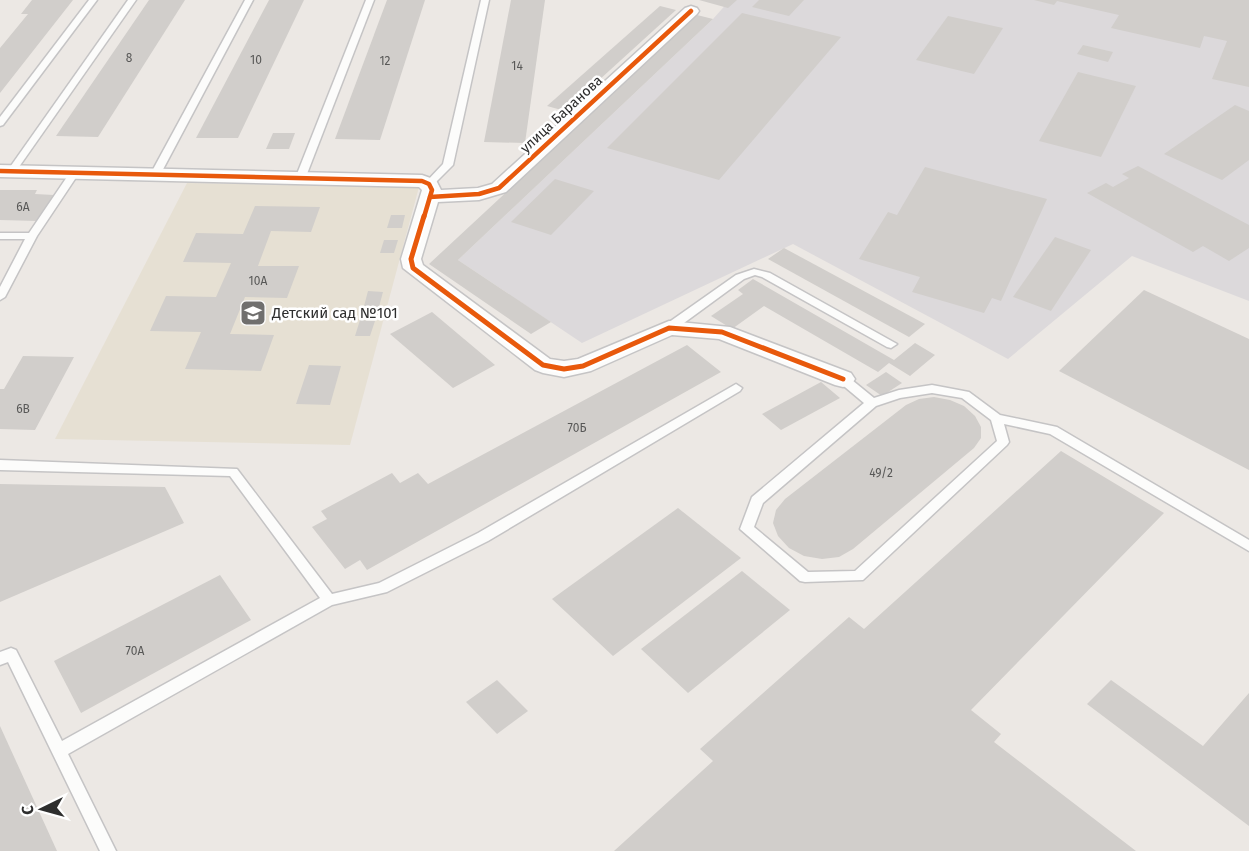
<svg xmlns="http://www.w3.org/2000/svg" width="1249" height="851" viewBox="0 0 1249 851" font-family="'Fira Sans',sans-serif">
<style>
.industrial{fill:#dcd9db}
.education{fill:#e6e0d3}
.building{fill:#d1cecb}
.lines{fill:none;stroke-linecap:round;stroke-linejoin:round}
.service-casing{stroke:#c5c4c5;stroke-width:3}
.minor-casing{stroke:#c5c4c5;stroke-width:3}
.service{fill:#fcfcfb;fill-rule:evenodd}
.minor{fill:#fcfcfb;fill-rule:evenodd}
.cycleway-far1-casing{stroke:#fff;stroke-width:8}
.cycleway-casing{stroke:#fff;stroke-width:9}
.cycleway-far1{stroke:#e8590c;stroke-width:4.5}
.cycleway{stroke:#e8590c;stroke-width:5}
.labels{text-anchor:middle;stroke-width:5;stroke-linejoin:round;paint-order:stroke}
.number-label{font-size:12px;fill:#585857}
.far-street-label{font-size:14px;fill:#2e2e2e;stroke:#fff}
.poi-label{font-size:15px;fill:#2e2e2e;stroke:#fff;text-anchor:start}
</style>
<rect width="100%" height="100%" fill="#ece8e4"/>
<path class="industrial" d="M730 0H1249V301L1132 256 1008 359 793 244 582 343 458 260 713 19Z"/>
<path class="education" d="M187 183 419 187 350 445 55 439Z"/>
<g class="building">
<path d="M32 0H73L0 93V48L28 14H21Z"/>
<path d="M149 0H185L98 137 56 136Z"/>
<path d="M269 0H304L238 138H196Z"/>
<path d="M387 0H425L380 140 335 139Z"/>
<path d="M511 0H545L525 143 484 142Z"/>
<path d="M699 0H737L728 8Z"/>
<path d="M759 0H804L789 16 752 7Z"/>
<path d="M1034 0H1249V87L1212 79 1227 41 1204 36 1200 48 1111 28 1119 15 1057 1 1054 5Z"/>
<path d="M660 6 676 10 565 111 547 106Z"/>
<path d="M742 13 841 37 719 180 607 148Z"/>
<path d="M697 15 713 19 458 260 551 322 531 334 429 264Z"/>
<path d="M948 16 1003 28 974 74 916 60Z"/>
<path d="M1083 45 1113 52 1108 62 1077 54Z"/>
<path d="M1078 72 1136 86 1101 157 1039 141Z"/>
<path d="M1235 105 1249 111V160L1222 180 1164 154Z"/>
<path d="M273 133H295L289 149H266Z"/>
<path d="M1138 166 1249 225V248L1229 261 1203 246 1193 252 1087 193 1106 183 1113 187 1129 178 1122 174Z"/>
<path d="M925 167 1047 199 1001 301 992 298 984 313 912 292 920 277 859 259 888 212 897 215Z"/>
<path d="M555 179 594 191 551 235 511 222Z"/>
<path d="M0 190H37L35 194 54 195 37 221 0 220Z"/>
<path d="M255 206 320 207 311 232 271 231 258 266H299L287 298 245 297 230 334 274 335 261 371 185 369 201 332 150 331 166 296 216 297 231 263 183 262 196 233 243 234Z"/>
<path d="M391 215H405L402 228H387Z"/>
<path d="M1055 237 1091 250 1051 311 1013 297Z"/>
<path d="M384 240H398L394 253H380Z"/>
<path d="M784 248 925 324 909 337 768 259Z"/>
<path d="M753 279 894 360 915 343 935 355 910 376 889 363 878 372 764 306 732 329 711 316 743 294 738 290Z"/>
<path d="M1144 290 1249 339V470L1059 371Z"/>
<path d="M368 291 383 292 379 307 364 306Z"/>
<path d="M432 312 495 365 453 388 390 334Z"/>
<path d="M360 320 375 321 370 336H355Z"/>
<path d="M687 345 721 372 367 570 360 560 345 569 312 527 327 519 321 511 392 473 400 483 418 473 428 484Z"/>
<path d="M23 356 74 357 35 430 0 429V389H4Z"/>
<path d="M309 365 341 366 330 405 296 404Z"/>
<path d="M886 372 902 383 882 396 866 385Z"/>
<path d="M821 382 840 398 781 430 762 414Z"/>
<path d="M934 397 950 400 964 406 975 416 981 427V438L974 448 853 549 839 557 822 559 804 556 789 548 778 536 773 523 776 510 785 499 906 405 919 399Z"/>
<path d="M1061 451 1164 513 971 710 1001 734 994 742 1136 851H614L713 761 700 749 849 617 864 629Z"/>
<path d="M0 484 165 487 184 523 0 602Z"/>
<path d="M678 508 741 558 613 656 552 599Z"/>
<path d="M742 571 790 610 688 693 641 649Z"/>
<path d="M220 575 251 620 81 713 54 661Z"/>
<path d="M497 680 528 711 497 734 466 702Z"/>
<path d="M1111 680 1203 746 1249 693V826L1087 704Z"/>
<path d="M0 726 57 851H0Z"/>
</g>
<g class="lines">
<g class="service-casing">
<g id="service">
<path d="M89 0H97L3 125 0 126V117Z"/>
<path d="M128 0H136L14 174H8V170Z"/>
<path d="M245 0H253L160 175 155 178 152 177 150 175Z"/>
<path d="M366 0H374L305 179 303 181H297L295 179Z"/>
<path d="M481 0H489L453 165 432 186H426V182L443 164Z"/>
<path d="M74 170 79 173 37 236 5 297 0 300V287L25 239H0V233H29L71 171Z"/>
<path d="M754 269 770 273 897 344 891 348 887 347 762 277 755 275 744 279 673 331H665L663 328 665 325 736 275Z"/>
<path d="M843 375 847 376 874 398 899 390 932 385 969 392 1000 415 1057 427 1249 540V551L1050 434 1004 424 1009 442 1007 445 863 580 805 582 800 581 740 529 752 497 864 403 839 382 837 379 839 376ZM932 393 962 398 991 420 997 441 855 571 808 572 754 527 763 503 876 406 900 398Z"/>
<path d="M736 384 742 388 740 391 488 541 387 592 332 605 68 754 116 851H100L8 662 0 665V652L11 648 16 650 62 741 320 598 230 476 0 470V460L237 469 332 594 379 583 478 533Z"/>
</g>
</g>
<g class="minor-casing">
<path id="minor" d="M691 6 697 8 699 11 697 14 506 192 479 200 438 202 421 259 423 265 550 359 564 361 578 359 669 321 730 327 851 373 855 379 851 385 843 387 835 385 719 339 672 335 591 371 564 377 543 373 535 370 403 268 401 259 422 190 419 187 0 177V165L422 175 436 180 441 190 478 188 492 184 685 8Z"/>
</g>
<use href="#service" class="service"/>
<use href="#minor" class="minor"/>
<g class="cycleway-far1-casing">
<g id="cycleway-far1">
<path d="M0 171 422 181 429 184 432 190 424 217"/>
<path d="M430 197 479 194 499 188 691 11"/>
</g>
</g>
<g class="cycleway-casing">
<path id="cycleway" d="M424 216 411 259 413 268 543 365 564 369 583 366 669 328 722 332 843 379"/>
</g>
<use href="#cycleway-far1" class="cycleway-far1"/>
<use href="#cycleway" class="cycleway"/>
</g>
<defs>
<g id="school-square" transform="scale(1.35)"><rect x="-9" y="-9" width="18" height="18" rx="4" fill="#706f6e" stroke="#fff"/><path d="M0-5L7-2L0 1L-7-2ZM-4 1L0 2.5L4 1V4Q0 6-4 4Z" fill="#fff"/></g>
</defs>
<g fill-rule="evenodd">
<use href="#school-square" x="253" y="313"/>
</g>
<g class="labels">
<g class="number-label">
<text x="129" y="62">8</text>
<text x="256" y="64">10</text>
<text x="385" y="65">12</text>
<text x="517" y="70">14</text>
<text x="23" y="211">6А</text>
<text x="258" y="285">10А</text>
<text x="23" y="413">6В</text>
<text x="577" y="432">70Б</text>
<text x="881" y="477">49/2</text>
<text x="135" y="655">70А</text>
</g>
<g class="far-street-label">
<text transform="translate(561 114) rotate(-43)" y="5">улица Баранова</text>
</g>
<g class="poi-label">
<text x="272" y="318">Детский сад №101</text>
</g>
</g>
<g transform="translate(42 809) rotate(265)" stroke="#ffffff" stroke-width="4.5" paint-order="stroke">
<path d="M0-4.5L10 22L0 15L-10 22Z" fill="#2e2e2e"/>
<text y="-9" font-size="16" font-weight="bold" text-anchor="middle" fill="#2e2e2e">С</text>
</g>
</svg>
